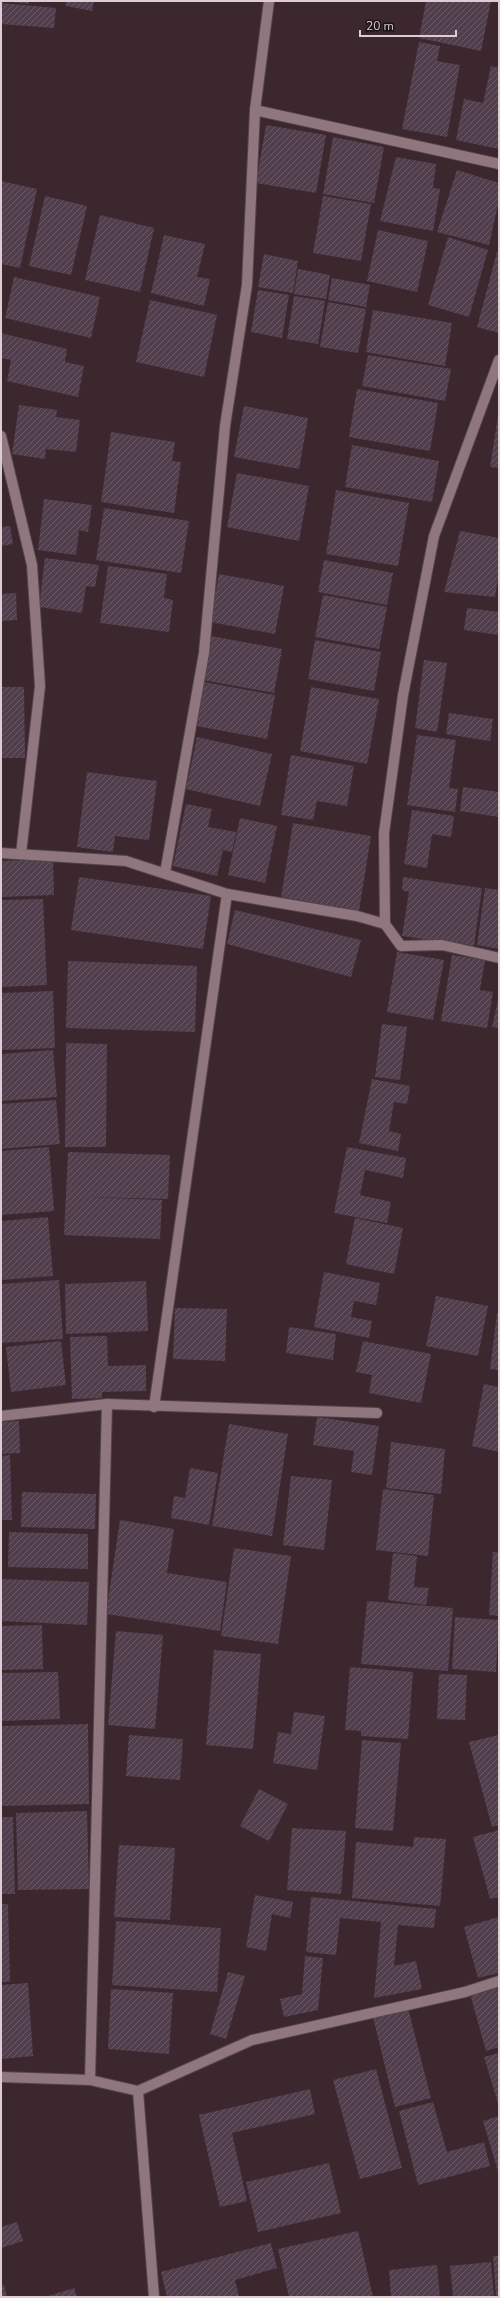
<svg xmlns="http://www.w3.org/2000/svg" width="500" height="2298" viewBox="0 0 500 2298" font-family="'Nunito Sans',sans-serif">
<style>
.building{fill:url(#building-hatch)}
.lines{fill:none;stroke-linecap:round;stroke-linejoin:round}
.minor-casing{stroke:#56444a;stroke-width:12}
.minor{stroke:#90767f;stroke-width:10}
</style>
<defs>
<pattern id="building-hatch" width="6" height="6" patternUnits="userSpaceOnUse"><rect width="6" height="6" fill="#503e4d"/><path d="M-1 1l2-2M0 6l6-6M5 7l2-2" fill="none" stroke="#695966"/></pattern>
</defs>
<rect width="100%" height="100%" fill="#3c272e"/>
<g class="building">
<path d="M2 1H29V4Z"/>
<path d="M66 1H94L92 11 66 6Z"/>
<path d="M426 1H491L481 51 419 38Z"/>
<path d="M1 3 56 8 54 28 1 24Z"/>
<path d="M419 42 440 46 437 61 460 65 447 137 402 129Z"/>
<path d="M491 66 499 68V149L456 140 464 99 483 103Z"/>
<path d="M266 125 326 135 316 193 256 183Z"/>
<path d="M333 137 384 147 374 203 323 194Z"/>
<path d="M396 157 436 164 433 188 440 189 433 231 380 221Z"/>
<path d="M457 170 499 183V200L489 245 437 232Z"/>
<path d="M1 181 37 189 20 268 1 264Z"/>
<path d="M45 196 87 206 71 275 29 266Z"/>
<path d="M323 196 371 204 361 261 313 253Z"/>
<path d="M100 215 154 228 140 292 85 280Z"/>
<path d="M378 230 428 241 417 292 367 281Z"/>
<path d="M164 235 205 244 197 277 210 279 204 306 151 293Z"/>
<path d="M448 237 488 250 469 317 428 305Z"/>
<path d="M497 252H499V333L477 327Z"/>
<path d="M264 254 298 261 293 293 258 287Z"/>
<path d="M298 269 330 275 326 299 294 294Z"/>
<path d="M14 277 100 297 91 338 5 318Z"/>
<path d="M332 278 370 285 366 307 328 300Z"/>
<path d="M258 290 289 295 282 338 251 332Z"/>
<path d="M294 296 325 301 318 344 287 339Z"/>
<path d="M150 300 217 315 204 377 136 362Z"/>
<path d="M328 302 366 309 358 353 320 347Z"/>
<path d="M373 310 452 323 445 366 366 352Z"/>
<path d="M1 333 67 349 65 362 84 366 78 397 7 381 11 360 1 358Z"/>
<path d="M368 355 451 369 445 401 362 386Z"/>
<path d="M357 389 438 403 430 451 349 437Z"/>
<path d="M19 405 57 410 56 417 80 420 76 452 46 449 45 459 12 454Z"/>
<path d="M244 406 308 418 299 469 234 457Z"/>
<path d="M498 416H499V468L490 467Z"/>
<path d="M111 432 175 442 172 461 181 462 174 513 101 502Z"/>
<path d="M352 445 439 461 432 502 345 487Z"/>
<path d="M237 473 309 486 299 541 227 527Z"/>
<path d="M336 490 409 503 398 566 326 554Z"/>
<path d="M44 499 92 505 88 532 79 530 76 555 38 550Z"/>
<path d="M104 508 189 521 181 573 96 560Z"/>
<path d="M10 526 13 544 1 546V527Z"/>
<path d="M460 531 499 538V573L495 597 444 592Z"/>
<path d="M45 558 99 565 95 587 86 586 82 613 39 607Z"/>
<path d="M324 560 393 573 387 605 318 592Z"/>
<path d="M108 566 167 574 164 598 173 600 169 632 100 623Z"/>
<path d="M219 574 284 586 275 634 210 622Z"/>
<path d="M16 593 17 620 1 621V594Z"/>
<path d="M323 595 387 607 379 649 315 637Z"/>
<path d="M467 608 499 612V635L464 630Z"/>
<path d="M211 636 282 649 274 693 203 680Z"/>
<path d="M315 640 381 652 374 691 308 679Z"/>
<path d="M424 660 447 663 437 732 415 728Z"/>
<path d="M204 682 275 695 267 739 196 726Z"/>
<path d="M1 687H24L25 758H2Z"/>
<path d="M311 687 379 699 367 764 300 751Z"/>
<path d="M449 713 493 719 490 741 446 734Z"/>
<path d="M417 735 456 740 449 788 458 789 455 812 407 805Z"/>
<path d="M197 737 272 754 260 806 186 789Z"/>
<path d="M291 755 354 766 347 806 317 801 313 820 281 815Z"/>
<path d="M87 772 157 781 149 840 115 836 113 852 77 847Z"/>
<path d="M463 787 499 792V817L460 811Z"/>
<path d="M186 804 212 809 208 827 236 832 232 852 223 850 217 876 173 866Z"/>
<path d="M412 810 454 816 451 837 432 834 427 868 404 864Z"/>
<path d="M240 818 277 826 265 883 228 875Z"/>
<path d="M293 823 371 836 359 911 281 897Z"/>
<path d="M53 859 54 895 1 897V861Z"/>
<path d="M79 877 211 896 203 949 71 930Z"/>
<path d="M403 877 482 888 474 946 402 936 409 892 402 890Z"/>
<path d="M485 888 499 890V949L477 945Z"/>
<path d="M43 899 47 985 1 987V900Z"/>
<path d="M235 910 361 940 351 977 227 944Z"/>
<path d="M397 952 444 960 433 1020 387 1012Z"/>
<path d="M452 955 485 960 480 990 493 992 487 1028 441 1021Z"/>
<path d="M68 961 197 966 195 1032 66 1028Z"/>
<path d="M53 991 55 1048 1 1050V993Z"/>
<path d="M499 995V1028L492 1027Z"/>
<path d="M382 1024 407 1027 400 1080 375 1077Z"/>
<path d="M66 1043 107 1044 106 1147H65Z"/>
<path d="M53 1050 57 1097 1 1101V1054Z"/>
<path d="M372 1079 410 1086 407 1104 394 1102 389 1131 401 1134 398 1151 359 1143Z"/>
<path d="M56 1100 60 1144 1 1149V1104Z"/>
<path d="M49 1147 54 1211 1 1215V1151Z"/>
<path d="M347 1147 406 1158 403 1178 365 1170 360 1195 391 1202 387 1223 334 1213Z"/>
<path d="M68 1152 170 1155 168 1199 83 1197 162 1200 160 1239 64 1235Z"/>
<path d="M48 1217 53 1276 1 1280V1221Z"/>
<path d="M355 1218 403 1228 394 1274 346 1264Z"/>
<path d="M324 1272 380 1283 376 1305 354 1301 351 1317 372 1321 369 1338 314 1327Z"/>
<path d="M59 1280 63 1339 1 1343V1284Z"/>
<path d="M146 1281 148 1331 66 1334 65 1284Z"/>
<path d="M436 1296 488 1306 478 1356 426 1346Z"/>
<path d="M175 1308 227 1309 225 1361 173 1359Z"/>
<path d="M497 1313H499V1370L490 1369Z"/>
<path d="M289 1327 336 1334 333 1360 286 1353Z"/>
<path d="M107 1336 108 1366 146 1365V1391L102 1392V1398L72 1399 70 1337Z"/>
<path d="M61 1341 66 1385 11 1392 6 1347Z"/>
<path d="M363 1341 431 1354 421 1403 369 1393 372 1375 356 1372Z"/>
<path d="M484 1384 499 1387V1452L472 1446Z"/>
<path d="M317 1417 379 1426 372 1475 351 1472 354 1451 313 1445Z"/>
<path d="M19 1421 20 1453 1 1454V1422Z"/>
<path d="M229 1424 288 1434 272 1536 212 1526Z"/>
<path d="M391 1442 445 1449 441 1494 386 1488Z"/>
<path d="M10 1455 12 1520H1V1456Z"/>
<path d="M190 1468 218 1473 209 1525 171 1518 174 1496 185 1498Z"/>
<path d="M291 1476 332 1480 324 1550 283 1545Z"/>
<path d="M383 1489 434 1495 428 1556 376 1550Z"/>
<path d="M22 1492 96 1494 95 1529 21 1527Z"/>
<path d="M120 1520 174 1529 167 1573 227 1582 220 1631 106 1614Z"/>
<path d="M9 1532 88 1534V1569L8 1567Z"/>
<path d="M234 1548 291 1556 278 1644 221 1636Z"/>
<path d="M493 1552H499V1616L489 1615Z"/>
<path d="M393 1553 417 1556 414 1587 429 1588 426 1605 388 1600Z"/>
<path d="M1 1579 89 1582 87 1625 1 1621Z"/>
<path d="M367 1601 453 1608 448 1671 361 1664Z"/>
<path d="M455 1617 499 1620 496 1672 452 1669Z"/>
<path d="M42 1625 43 1669 1 1670V1626Z"/>
<path d="M116 1631 163 1635 155 1729 108 1725Z"/>
<path d="M214 1650 261 1654 253 1749 206 1745Z"/>
<path d="M350 1667 413 1672 408 1739 361 1736V1731L345 1730Z"/>
<path d="M58 1672 60 1719 1 1721V1673Z"/>
<path d="M439 1674 467 1675 465 1720 437 1719Z"/>
<path d="M294 1712 325 1716 317 1770 273 1763 278 1732 291 1734Z"/>
<path d="M88 1724 89 1804 1 1806V1726Z"/>
<path d="M129 1735 183 1739 180 1780 126 1776Z"/>
<path d="M499 1735V1825L492 1827 469 1742Z"/>
<path d="M362 1740 401 1743 393 1831 355 1828Z"/>
<path d="M259 1789 288 1804 269 1841 240 1826Z"/>
<path d="M87 1811 89 1889 18 1890 16 1813Z"/>
<path d="M1 1817H13L15 1894H1Z"/>
<path d="M292 1828 346 1831 341 1894 287 1890Z"/>
<path d="M499 1830V1897L490 1899 473 1837Z"/>
<path d="M414 1837 446 1839 440 1906 352 1898 356 1842 413 1847Z"/>
<path d="M119 1845 175 1848 170 1920 114 1917Z"/>
<path d="M255 1895 293 1902 290 1918 272 1914 266 1951 246 1947Z"/>
<path d="M311 1897 436 1909 434 1928 398 1925 394 1966 416 1961 422 1989 374 1998 381 1922 340 1918 336 1955 306 1952Z"/>
<path d="M1 1904H8L10 1982H1Z"/>
<path d="M499 1917V1973L478 1978 464 1927Z"/>
<path d="M116 1921 221 1928 217 1992 112 1985Z"/>
<path d="M305 1956 323 1958 318 2010 284 2017 280 1999 302 1994Z"/>
<path d="M228 1972 245 1976 226 2039 210 2034Z"/>
<path d="M28 1983 33 2056 1 2059V1985Z"/>
<path d="M499 1986V2047L486 2051 470 1994Z"/>
<path d="M111 1989 173 1993 169 2054 108 2049Z"/>
<path d="M408 2008 431 2098 395 2107 373 2017Z"/>
<path d="M499 2053V2107L484 2057Z"/>
<path d="M376 2069 402 2168 360 2179 333 2080Z"/>
<path d="M310 2089 315 2114 232 2133 247 2201 220 2207 199 2115Z"/>
<path d="M433 2102 447 2152 484 2142 490 2166 418 2185 399 2111Z"/>
<path d="M499 2116V2175L483 2121Z"/>
<path d="M329 2163 341 2213 258 2232 246 2182Z"/>
<path d="M17 2222 23 2241 1 2248V2227Z"/>
<path d="M358 2231 373 2297H289L278 2249Z"/>
<path d="M271 2243 277 2268 235 2280 239 2297H167L161 2272Z"/>
<path d="M493 2256H499V2297H496Z"/>
<path d="M491 2262 494 2297H453L450 2266Z"/>
<path d="M437 2265 440 2297H391L389 2270Z"/>
<path d="M4 2285 7 2297H1V2286Z"/>
<path d="M74 2288 77 2297H45Z"/>
</g>
<g class="lines">
<g class="minor-casing">
<g id="minor">
<path d="M255 110 499 164"/>
<path d="M499 360 434 536 403 695 384 833 385 924 401 946 442 945 499 958"/>
<path d="M1 436 32 565 40 686 21 854"/>
<path d="M1 853 126 861 227 894 357 916 385 924"/>
<path d="M165 873 204 653 225 426 247 285 255 110 269 1"/>
<path d="M154 1407 227 894"/>
<path d="M1 1416 107 1404 377 1413"/>
<path d="M1 2077 90 2080 138 2091 252 2040 465 1992 499 1981"/>
<path d="M90 2080 107 1404"/>
<path d="M138 2091 154 2297"/>
</g>
</g>
<use href="#minor" class="minor"/>
</g>
<rect width="500" height="2298" fill="none" stroke="#dbcdd1" stroke-width="4"/>
<path d="M360 30v6h96v-6" fill="none" stroke="#dbcdd1" stroke-width="2"/>
<text x="366" y="30" font-size="12" fill="#dbcdd1" stroke="#1c1316" stroke-width="3" paint-order="stroke">20 m</text>
</svg>
